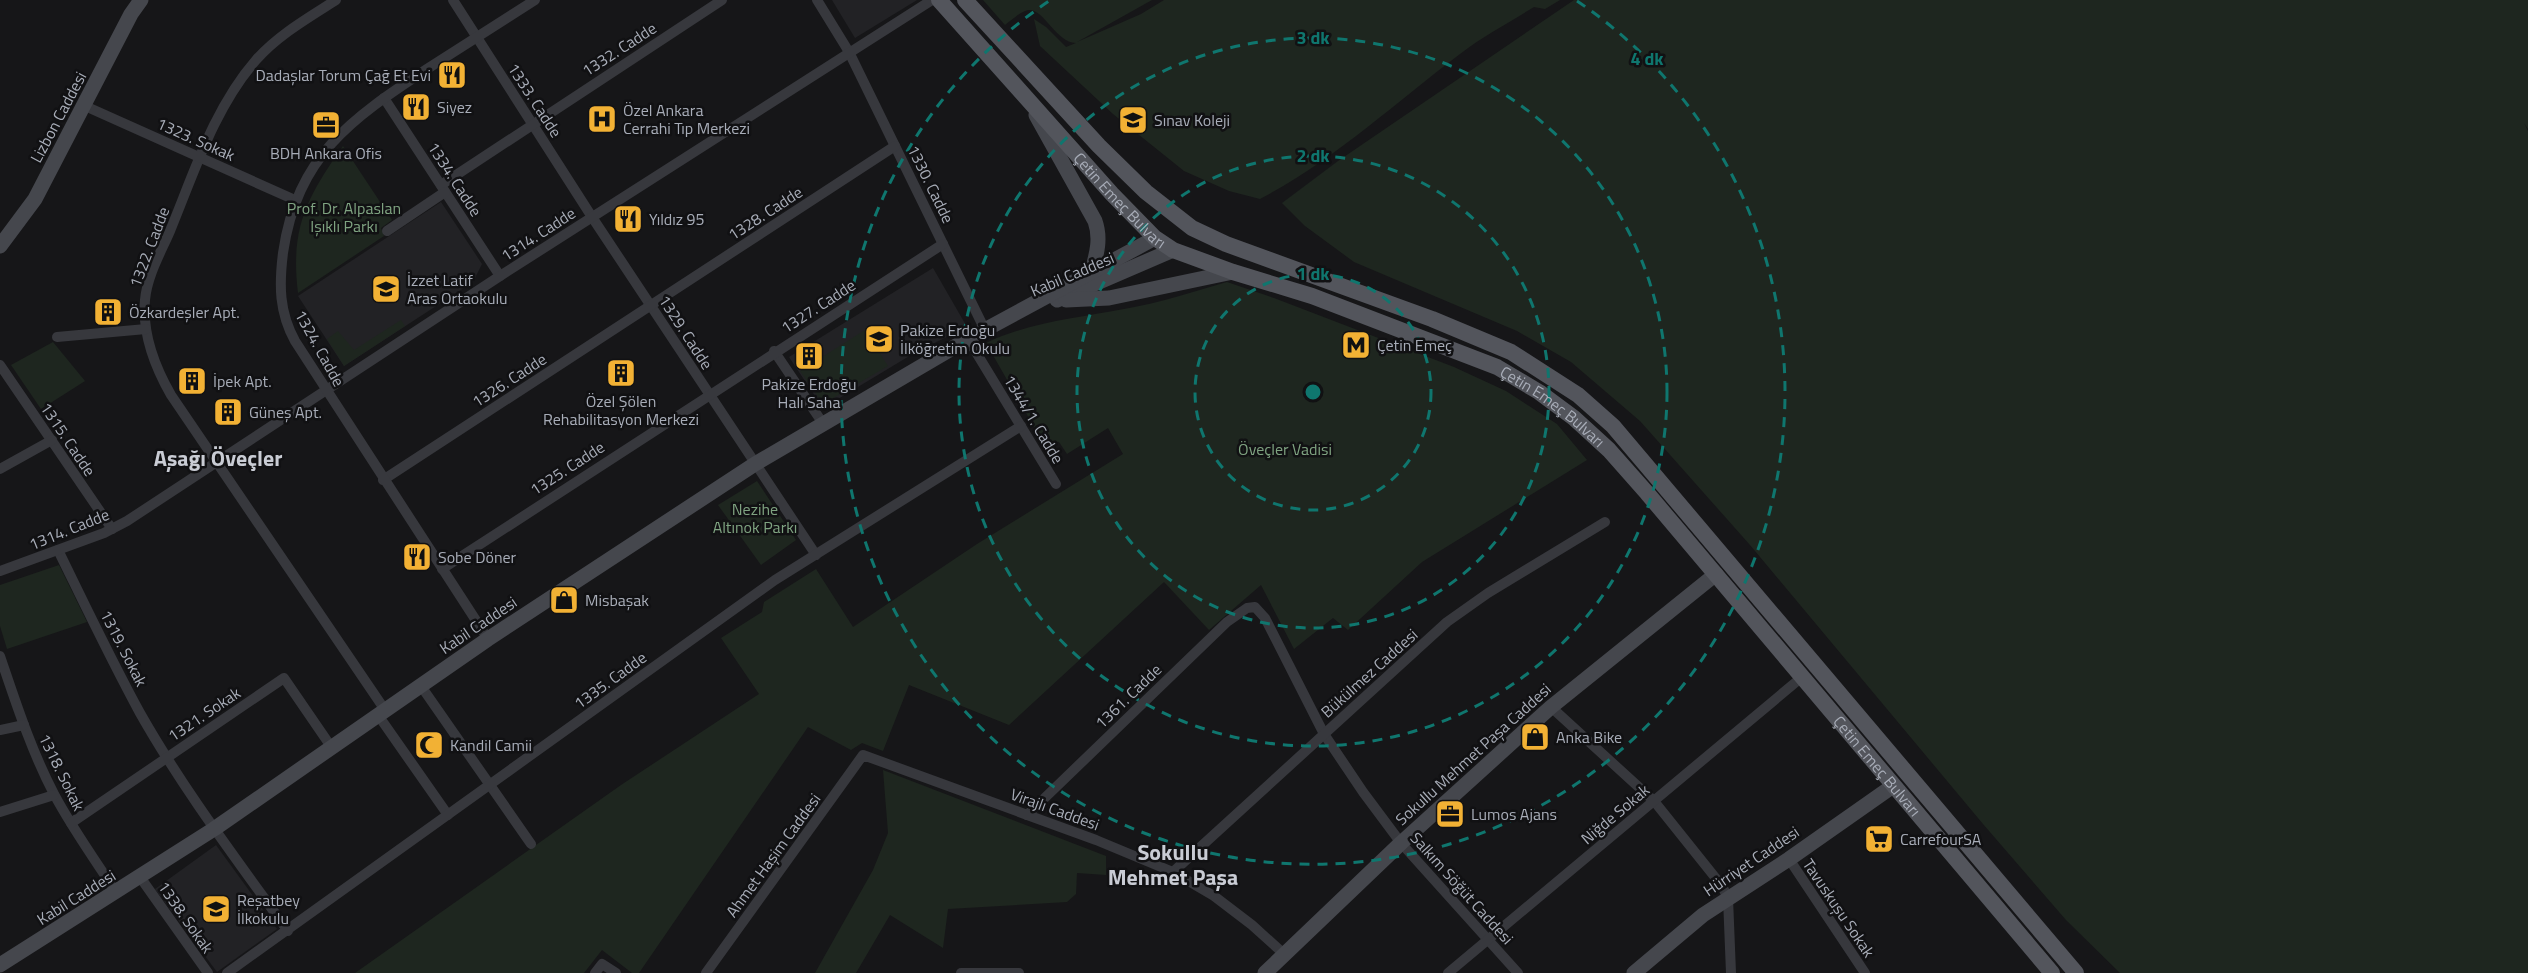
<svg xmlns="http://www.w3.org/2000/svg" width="2528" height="973" viewBox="0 0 2528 973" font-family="'Titillium Web',sans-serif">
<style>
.built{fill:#222225}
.green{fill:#1e261f}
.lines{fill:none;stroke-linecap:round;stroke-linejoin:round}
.street{stroke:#37383d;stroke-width:10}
.secondary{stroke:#45474d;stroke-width:15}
.primary{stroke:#53555c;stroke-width:16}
.ring{fill:none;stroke:#0f766e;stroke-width:3;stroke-dasharray:10 8}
.labels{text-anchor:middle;stroke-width:5;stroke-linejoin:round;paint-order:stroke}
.street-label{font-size:16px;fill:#a8adb8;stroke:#111113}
.poi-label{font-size:16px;fill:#a8adb8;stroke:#111113;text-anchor:start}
.park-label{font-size:16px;fill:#7fa381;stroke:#111113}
.district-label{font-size:22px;font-weight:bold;fill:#c9ccd4;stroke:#111113}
.centre{fill:#0f766e;stroke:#111113;stroke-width:3}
.ring-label{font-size:18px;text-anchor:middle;font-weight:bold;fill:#0f766e;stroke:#111113;stroke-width:5;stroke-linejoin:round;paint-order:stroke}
</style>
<rect width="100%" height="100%" fill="#161618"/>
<g class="built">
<path d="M832 0H917L855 38Z"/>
<path d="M441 202 482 264 473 282 344 366 298 296Z"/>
<path d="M933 268 967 327 916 352 823 408 789 357Z"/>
<path d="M216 845 277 929 217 972 155 889Z"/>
</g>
<g class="green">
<path d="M983 0H1152L1077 42 1141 14 1164 0H1560L1545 9 1534 7C1510 22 1483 36 1460 54 1394 104 1334 160 1260 199L1229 191 1184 171 1113 114 1040 46 1034 19 1046 27 1066 47 1076 43C1054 42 1042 3 1025 11 1018 14 1011 20 1005 25Z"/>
<path d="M1574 0H2528V129L2524 123 2528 131V973H2120L2066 920 1983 824 1750 545 1640 421 1571 362 1517 331 1354 262 1305 226 1282 203 1338 161Z"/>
<path d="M343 146 392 220 381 228 384 236 298 293C290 228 307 197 343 146Z"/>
<path d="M1227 282 1274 298 1454 367 1506 391 1557 424 1587 460 1422 562 1348 630 1333 618 1294 649 1261 585 1209 630 1164 582 1009 725 909 685 883 751 862 743 851 750 808 727 639 973H632L602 950 584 973H355L621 785 759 694 721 638 762 612 764 602 816 569 853 627 977 544 1123 454 1108 428 1067 454 1059 442 1042 441 986 343C1030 322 1077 318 1124 309 1159 303 1193 292 1227 282Z"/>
<path d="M401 320 405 326 344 366 327 339 338 331 354 350Z"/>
<path d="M865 330 888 366 823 404 800 371Z"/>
<path d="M53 342 85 381 41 409 11 365Z"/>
<path d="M757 481 796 540 761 565 718 505Z"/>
<path d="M59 565 87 622 7 649 0 626V585Z"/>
<path d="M883 770 1106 856V875L1077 873 1076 894 1067 902 948 909 943 948 890 915 856 973H815L873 870 888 833Z"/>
</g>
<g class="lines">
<g class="street">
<path d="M336 0C308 18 278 35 256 60 214 108 194 173 170 231 161 252 147 276 145 300 142 333 155 367 171 395L385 710"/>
<path d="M453 0 592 217 816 555"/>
<path d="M817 0 849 52 985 330"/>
<path d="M384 98 500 276"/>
<path d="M85 106 295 200"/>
<path d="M441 185 722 0"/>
<path d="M387 231 445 192"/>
<path d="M57 337 146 329"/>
<path d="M968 339 1056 484"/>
<path d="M774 351 822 422"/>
<path d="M0 365 112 529"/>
<path d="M0 469 52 440"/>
<path d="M383 480 895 146"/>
<path d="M58 550C85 605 111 660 140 713 183 789 237 860 288 931"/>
<path d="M442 569 943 244"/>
<path d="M0 571 104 533 127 521 500 276 932 0"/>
<path d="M488 639 295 341C279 312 279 285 283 253 297 156 351 119 427 69 463 46 499 23 535 0"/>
<path d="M0 656C16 703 31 750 54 794 72 828 95 860 116 892"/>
<path d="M421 686 531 844"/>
<path d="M1551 707 1654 801 1722 886 1728 898 1731 973"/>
<path d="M378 715 448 815"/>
<path d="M0 730 24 725"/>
<path d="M0 812 54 795"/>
<path d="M1027 815 1227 622 1247 608 1255 607 1265 618 1324 734 1363 792 1401 843 1518 973"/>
<path d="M71 823 284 678 332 748"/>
<path d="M1789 859 1865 973"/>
<path d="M1173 872 1447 622 1488 593 1605 522"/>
<path d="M140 877 208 973"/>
<path d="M227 973 775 580 1021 426"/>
<path d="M595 973 602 964 616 973"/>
<path d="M706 973 863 755 1096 840 1173 872 1214 896 1252 925 1284 954"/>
<path d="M961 973H1019"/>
<path d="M1448 973 1802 677"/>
</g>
<g class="secondary">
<path d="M1036 115 1095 221C1101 238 1097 253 1092 271"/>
<path d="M0 246 35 199 131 14 141 0"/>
<path d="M1057 300 1173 250"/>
<path d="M1066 300 1109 298 1233 272"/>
<path d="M0 965 214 829 488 639 755 464 968 339 1155 238"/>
<path d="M1265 973 1401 843 1551 707 1716 574"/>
<path d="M1634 973 1703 915 1789 859 1893 786"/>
</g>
<g class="primary">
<path id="s1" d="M939 0 1112 194 1155 238 1173 250 1233 272 1312 296 1497 367 1539 392 1574 418 1609 450 1647 493 2052 973"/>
<path d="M965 0 1099 146 1146 192 1192 228 1226 244 1432 319 1511 352 1578 395 1613 426 2076 973"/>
</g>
</g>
<g class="ring">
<circle cx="1313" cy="392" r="118"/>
<circle cx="1313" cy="392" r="236"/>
<circle cx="1313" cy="392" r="354"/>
<path d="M1577 1A472 472 0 1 1 1049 1"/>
</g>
<defs>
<g id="restaurant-square" transform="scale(1.5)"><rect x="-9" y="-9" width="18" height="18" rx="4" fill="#f2b134" stroke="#111113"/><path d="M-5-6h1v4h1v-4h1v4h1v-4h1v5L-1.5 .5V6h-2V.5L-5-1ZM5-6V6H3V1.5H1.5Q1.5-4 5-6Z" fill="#111"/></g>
<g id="hospital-square" transform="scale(1.5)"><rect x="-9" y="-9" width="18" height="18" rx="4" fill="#f2b134" stroke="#111113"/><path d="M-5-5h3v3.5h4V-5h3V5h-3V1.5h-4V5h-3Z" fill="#111"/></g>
<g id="school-square" transform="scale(1.5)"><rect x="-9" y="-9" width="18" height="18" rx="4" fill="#f2b134" stroke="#111113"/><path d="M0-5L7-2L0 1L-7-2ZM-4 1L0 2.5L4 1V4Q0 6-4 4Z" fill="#111"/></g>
<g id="office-square" transform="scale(1.5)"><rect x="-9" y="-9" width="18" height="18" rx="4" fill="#f2b134" stroke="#111113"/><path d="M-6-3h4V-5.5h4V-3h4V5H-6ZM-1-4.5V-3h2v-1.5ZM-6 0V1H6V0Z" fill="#111"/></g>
<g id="building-square" transform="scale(1.5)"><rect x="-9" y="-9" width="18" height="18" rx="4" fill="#f2b134" stroke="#111113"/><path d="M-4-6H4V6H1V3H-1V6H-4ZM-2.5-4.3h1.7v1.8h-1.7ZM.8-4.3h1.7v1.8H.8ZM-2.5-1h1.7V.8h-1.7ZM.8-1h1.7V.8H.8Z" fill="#111"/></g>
<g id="metro-square" transform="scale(1.5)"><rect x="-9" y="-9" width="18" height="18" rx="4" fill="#f2b134" stroke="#111113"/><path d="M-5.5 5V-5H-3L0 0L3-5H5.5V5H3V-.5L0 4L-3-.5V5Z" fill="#111"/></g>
<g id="shop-square" transform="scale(1.5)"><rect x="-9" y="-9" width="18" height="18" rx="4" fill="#f2b134" stroke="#111113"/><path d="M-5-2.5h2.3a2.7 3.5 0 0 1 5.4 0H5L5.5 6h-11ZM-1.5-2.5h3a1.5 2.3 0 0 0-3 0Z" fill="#111"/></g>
<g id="mosque-square" transform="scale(1.5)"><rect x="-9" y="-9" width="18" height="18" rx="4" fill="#f2b134" stroke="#111113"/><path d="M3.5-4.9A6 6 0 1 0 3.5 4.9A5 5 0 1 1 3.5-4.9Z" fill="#111"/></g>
<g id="supermarket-square" transform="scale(1.5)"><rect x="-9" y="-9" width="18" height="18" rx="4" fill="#f2b134" stroke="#111113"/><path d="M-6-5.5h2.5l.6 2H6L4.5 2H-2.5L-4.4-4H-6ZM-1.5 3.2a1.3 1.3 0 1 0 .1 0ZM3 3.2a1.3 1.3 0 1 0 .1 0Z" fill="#111"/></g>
</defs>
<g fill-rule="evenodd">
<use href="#restaurant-square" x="452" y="75"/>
<use href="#restaurant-square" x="416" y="107"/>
<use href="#hospital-square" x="602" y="119"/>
<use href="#school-square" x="1133" y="120"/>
<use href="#office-square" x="326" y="125"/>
<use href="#restaurant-square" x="628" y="219"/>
<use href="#school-square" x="386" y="289"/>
<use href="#building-square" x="108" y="312"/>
<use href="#school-square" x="879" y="339"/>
<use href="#metro-square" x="1356" y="345"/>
<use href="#building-square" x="809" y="356"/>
<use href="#building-square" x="621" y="373"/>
<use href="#building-square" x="192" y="381"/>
<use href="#building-square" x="228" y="412"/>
<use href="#restaurant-square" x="417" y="557"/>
<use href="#shop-square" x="564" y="600"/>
<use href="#shop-square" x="1535" y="737"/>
<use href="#mosque-square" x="429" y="745"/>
<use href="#office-square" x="1450" y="814"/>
<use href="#supermarket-square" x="1879" y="839"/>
<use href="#school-square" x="216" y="909"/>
</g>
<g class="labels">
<g class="street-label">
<text transform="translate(619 49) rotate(-33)" y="6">1332. Cadde</text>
<text transform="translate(535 100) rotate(57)" y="6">1333. Cadde</text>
<text transform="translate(58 117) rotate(-62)" y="6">Lizbon Caddesi</text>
<text transform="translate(196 139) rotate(24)" y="6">1323. Sokak</text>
<text transform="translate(455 179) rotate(57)" y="6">1334. Cadde</text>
<text transform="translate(931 184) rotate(64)" y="6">1330. Cadde</text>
<text dy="6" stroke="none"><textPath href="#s1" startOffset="270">Çetin Emeç Bulvarı</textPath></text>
<text transform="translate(765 213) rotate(-33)" y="6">1328. Cadde</text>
<text transform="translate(538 234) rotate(-33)" y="6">1314. Cadde</text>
<text transform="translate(149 247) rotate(-69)" y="6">1322. Cadde</text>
<text transform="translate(1072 274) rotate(-23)" y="6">Kabil Caddesi</text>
<text transform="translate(818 306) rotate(-33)" y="6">1327. Cadde</text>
<text transform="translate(686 332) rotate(57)" y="6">1329. Cadde</text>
<text transform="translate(320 348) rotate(61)" y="6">1324. Cadde</text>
<text transform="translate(509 380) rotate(-33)" y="6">1326. Cadde</text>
<text dy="6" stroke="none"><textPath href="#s1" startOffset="756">Çetin Emeç Bulvarı</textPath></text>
<text transform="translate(1034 419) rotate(59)" y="6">1344/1. Cadde</text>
<text transform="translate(68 439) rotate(56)" y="6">1315. Cadde</text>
<text transform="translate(567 468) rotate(-33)" y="6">1325. Cadde</text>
<text transform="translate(69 529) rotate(-22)" y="6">1314. Cadde</text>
<text transform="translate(478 625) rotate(-34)" y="6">Kabil Caddesi</text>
<text transform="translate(124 648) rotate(63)" y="6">1319. Sokak</text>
<text transform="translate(1369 673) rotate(-42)" y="6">Bükülmez Caddesi</text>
<text transform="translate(610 680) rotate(-36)" y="6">1335. Cadde</text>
<text transform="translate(1128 696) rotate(-44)" y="6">1361. Cadde</text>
<text transform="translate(204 714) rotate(-34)" y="6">1321. Sokak</text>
<text transform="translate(1473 754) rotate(-42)" y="6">Sokullu Mehmet Paşa Caddesi</text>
<text dy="6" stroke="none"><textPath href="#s1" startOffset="1242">Çetin Emeç Bulvarı</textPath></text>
<text transform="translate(62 772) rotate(64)" y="6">1318. Sokak</text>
<text transform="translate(1055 809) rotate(20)" y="6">Virajlı Caddesi</text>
<text transform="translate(1615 814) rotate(-40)" y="6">Niğde Sokak</text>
<text transform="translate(773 855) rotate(-54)" y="6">Ahmet Haşim Caddesi</text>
<text transform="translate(1751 861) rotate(-34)" y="6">Hürriyet Caddesi</text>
<text transform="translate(1462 888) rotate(48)" y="6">Salkım Söğüt Caddesi</text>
<text transform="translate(76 897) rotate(-32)" y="6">Kabil Caddesi</text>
<text transform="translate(1839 908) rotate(56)" y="6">Tavuskuşu Sokak</text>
<text transform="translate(186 917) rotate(55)" y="6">1338. Sokak</text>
</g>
<g class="poi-label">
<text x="431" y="81" text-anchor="end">Dadaşlar Torum Çağ Et Evi</text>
<text x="437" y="113">Siyez</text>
<text x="623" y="116">Özel Ankara<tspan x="623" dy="18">Cerrahi Tıp Merkezi</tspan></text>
<text x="1154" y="126">Sınav Koleji</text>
<text x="326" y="159" text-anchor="middle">BDH Ankara Ofis</text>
<text x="649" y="225">Yıldız 95</text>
<text x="407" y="286">İzzet Latif<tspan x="407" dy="18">Aras Ortaokulu</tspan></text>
<text x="129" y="318">Özkardeşler Apt.</text>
<text x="900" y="336">Pakize Erdoğu<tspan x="900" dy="18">İlköğretim Okulu</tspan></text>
<text x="1377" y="351">Çetin Emeç</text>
<text x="213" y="387">İpek Apt.</text>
<text x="809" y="390" text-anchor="middle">Pakize Erdoğu<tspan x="809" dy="18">Halı Saha</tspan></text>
<text x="621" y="407" text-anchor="middle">Özel Şölen<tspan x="621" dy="18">Rehabilitasyon Merkezi</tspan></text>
<text x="249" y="418">Güneş Apt.</text>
<text x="438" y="563">Sobe Döner</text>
<text x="585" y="606">Misbaşak</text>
<text x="1556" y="743">Anka Bike</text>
<text x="450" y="751">Kandil Camii</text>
<text x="1471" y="820">Lumos Ajans</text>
<text x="1900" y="845">CarrefourSA</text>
<text x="237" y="906">Reşatbey<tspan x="237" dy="18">İlkokulu</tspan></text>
</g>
<g class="park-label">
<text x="344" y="214">Prof. Dr. Alpaslan<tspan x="344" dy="18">Işıklı Parkı</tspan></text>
<text x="1285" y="455">Öveçler Vadisi</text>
<text x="755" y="515">Nezihe<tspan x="755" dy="18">Altınok Parkı</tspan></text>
</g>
<g class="district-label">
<text x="218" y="466">Aşağı Öveçler</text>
<text x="1173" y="860">Sokullu<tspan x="1173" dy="25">Mehmet Paşa</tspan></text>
</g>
</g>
<circle cx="1313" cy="392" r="9" class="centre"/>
<g class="ring-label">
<text x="1313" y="44">3 dk</text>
<text x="1647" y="65">4 dk</text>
<text x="1313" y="162">2 dk</text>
<text x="1313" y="280">1 dk</text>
</g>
</svg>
